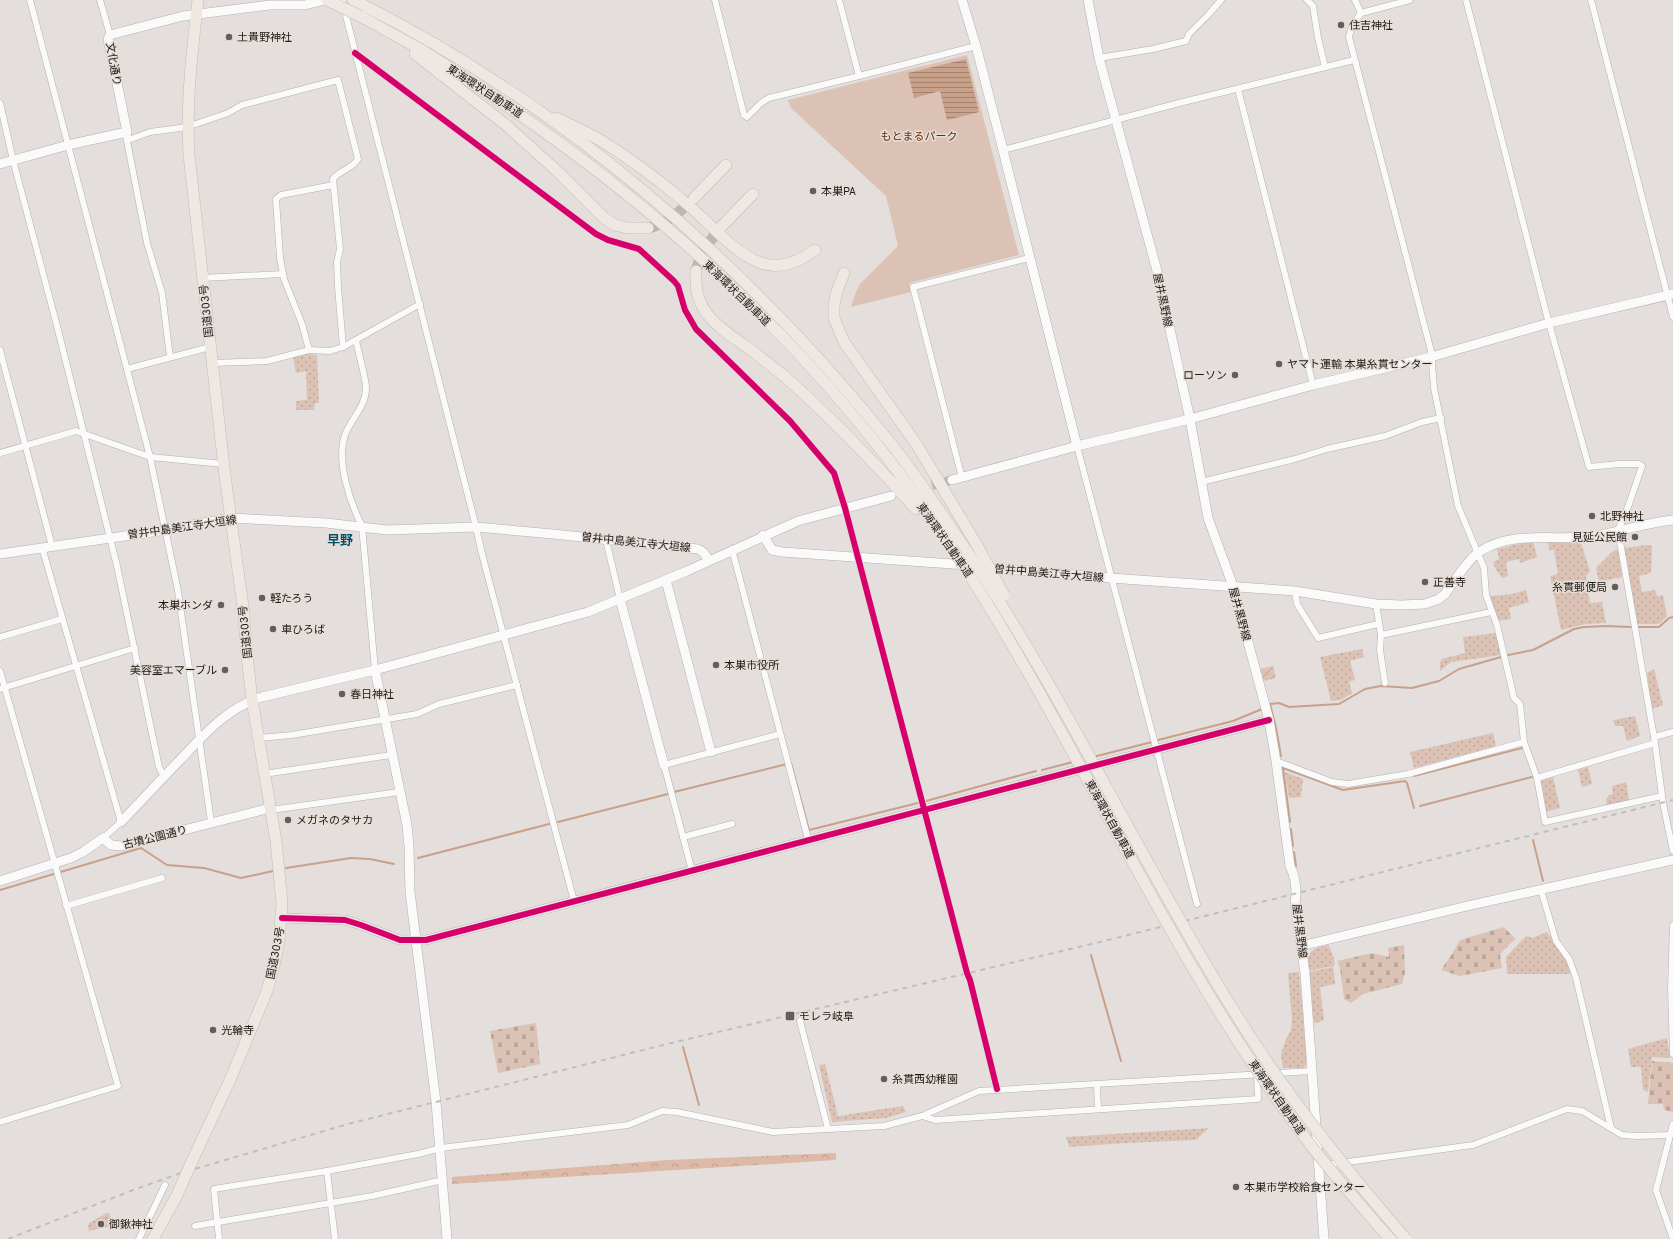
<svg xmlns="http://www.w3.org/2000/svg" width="1673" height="1239" viewBox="0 0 1673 1239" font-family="Overpass,'Noto Sans JP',sans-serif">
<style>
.grass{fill:url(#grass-dots)}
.forest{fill:url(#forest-crowns)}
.cemetery{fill:url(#cemetery-stones)}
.park{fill:#dbc2b4}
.garden{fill:url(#garden-furrows)}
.water{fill:url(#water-rules)}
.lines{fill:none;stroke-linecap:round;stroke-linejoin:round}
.stream{stroke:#c9a089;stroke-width:2}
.secondary-tunnel{stroke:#bcb7b5;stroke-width:9;stroke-dasharray:9 4.5;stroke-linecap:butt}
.highway-tunnel{stroke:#bcb7b5;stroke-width:11;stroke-dasharray:11 5.5;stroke-linecap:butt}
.street-casing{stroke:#b4b0ae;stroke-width:7}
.secondary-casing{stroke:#b4b0ae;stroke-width:10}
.highway-casing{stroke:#bfbdbb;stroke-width:12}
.street{stroke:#fbfafa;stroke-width:6}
.secondary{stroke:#fbfafa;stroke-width:9}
.highway{stroke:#efe7e2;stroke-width:11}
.rail{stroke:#bfbdbd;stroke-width:2;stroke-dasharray:5 5;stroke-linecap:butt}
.highway-bridge-casing{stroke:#bfbdbb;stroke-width:12;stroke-linecap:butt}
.highway-bridge{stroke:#efe7e2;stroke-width:11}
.cycleway-casing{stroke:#e7ded8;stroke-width:8}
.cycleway{stroke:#d6006c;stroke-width:6}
.poi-dot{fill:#625e5c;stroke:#e7ded8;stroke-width:1.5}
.labels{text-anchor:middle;stroke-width:3;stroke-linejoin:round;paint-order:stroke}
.poi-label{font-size:11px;fill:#1c1917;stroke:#e7ded8;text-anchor:start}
.street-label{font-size:11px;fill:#1c1917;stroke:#e7ded8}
.park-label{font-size:11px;fill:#612b04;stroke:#e7ded8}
.quarter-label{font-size:13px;font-weight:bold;fill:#03516d;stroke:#e7ded8}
</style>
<defs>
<pattern id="grass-dots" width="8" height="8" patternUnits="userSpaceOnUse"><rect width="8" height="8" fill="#dbc2b4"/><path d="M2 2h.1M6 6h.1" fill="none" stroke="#bba69a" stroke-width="1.8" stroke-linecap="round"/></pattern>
<pattern id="forest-crowns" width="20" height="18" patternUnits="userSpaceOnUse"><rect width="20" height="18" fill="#ddbaa7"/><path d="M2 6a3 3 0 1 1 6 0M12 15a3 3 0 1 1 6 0" fill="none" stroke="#bd9f8f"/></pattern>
<pattern id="cemetery-stones" width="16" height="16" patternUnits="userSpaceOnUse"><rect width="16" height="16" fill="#dbc2b4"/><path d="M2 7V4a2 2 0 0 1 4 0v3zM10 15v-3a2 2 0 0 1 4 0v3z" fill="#bba69a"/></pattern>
<pattern id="garden-furrows" width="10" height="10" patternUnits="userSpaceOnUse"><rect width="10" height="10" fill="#dbc2b4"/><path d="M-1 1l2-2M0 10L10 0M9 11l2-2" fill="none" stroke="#bba69a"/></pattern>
<pattern id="water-rules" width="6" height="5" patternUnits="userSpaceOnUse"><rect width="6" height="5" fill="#c9a089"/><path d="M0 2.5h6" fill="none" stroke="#a2826f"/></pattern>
</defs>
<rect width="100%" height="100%" fill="#e4dfdc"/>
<g class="grass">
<path d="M307 354 317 355 319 403H315L314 410H296V401L307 400 306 371 296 373 293 357Z"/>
<path d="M1548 540H1580L1590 571 1586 576 1590 603 1602 602 1606 623 1585 624 1561 630 1550 576 1558 574 1554 550H1549Z"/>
<path d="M1533 541 1537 557 1520 563 1519 559 1506 562 1508 576 1502 578 1495 568 1493 562 1499 559 1497 549Z"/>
<path d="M1647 545 1652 546 1651 573 1639 576 1642 592 1655 590 1657 596 1663 595 1667 616 1659 624H1636L1624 548Z"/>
<path d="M1618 549 1622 577 1599 582 1596 568 1612 552Z"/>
<path d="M1526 590 1529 602 1509 608 1511 619 1497 621 1489 596 1513 594Z"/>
<path d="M1496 633 1501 655 1451 662 1440 671V662L1442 659 1465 653 1463 637Z"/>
<path d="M1362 649 1364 657 1350 661 1355 680 1349 682 1352 693 1341 700 1331 701 1320 657Z"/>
<path d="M1654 669 1663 705 1652 709 1647 673Z"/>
<path d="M1635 716 1640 736 1627 741 1623 726H1615L1613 720Z"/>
<path d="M1493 733 1496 746 1414 768 1410 752Z"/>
<path d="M1588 767 1592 784 1582 787 1578 770Z"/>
<path d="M1285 772 1303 779 1301 797 1289 798Z"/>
<path d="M1553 777 1560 808 1545 812 1540 783 1544 779Z"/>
<path d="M1626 782 1629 801 1607 807 1606 800 1609 795 1613 794 1612 786Z"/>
<path d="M1547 932 1567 960 1571 974H1507L1506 957 1526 936 1532 938Z"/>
<path d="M1328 945C1331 951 1336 959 1334 966L1308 971C1306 952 1310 949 1328 945Z"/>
<path d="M1333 967 1335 984 1320 987 1324 1020 1316 1023 1314 1022 1308 972Z"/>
<path d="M1299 972 1307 1061 1304 1068H1283L1281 1055 1285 1041 1291 1030 1292 1019 1288 973Z"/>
<path d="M1667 1038 1670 1058 1652 1057 1648 1092 1643 1090 1641 1067H1631L1628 1049Z"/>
<path d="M825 1064 838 1116 903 1106 906 1112 886 1118 832 1122 819 1065Z"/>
<path d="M1209 1128 1196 1140 1125 1143 1069 1147 1066 1137Z"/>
<path d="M107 1213H109L114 1225 89 1231 88 1226 89 1223Z"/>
</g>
<path class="forest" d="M836 1153V1160L452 1184V1177L668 1160Z"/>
<g class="cemetery">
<path d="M1504 927 1515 939 1500 954 1502 968 1460 976 1441 970 1452 954 1460 940Z"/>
<path d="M1404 945 1405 973 1402 984 1363 994 1351 1003 1344 999 1340 968 1337 961 1372 953 1389 957 1388 948Z"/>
<path d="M536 1023 540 1064 498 1073 490 1031Z"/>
<path d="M1652 1061 1673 1063V1112L1664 1110 1663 1104H1648Z"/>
</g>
<path class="park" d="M967 55 1019 255 909 283 911 292 851 307 856 292 860 284 898 246 886 196 791 108 788 100Z"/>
<path class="garden" d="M1273 666 1276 678 1263 681 1260 669Z"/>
<path class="water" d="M966 59 979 112 947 120 940 91 914 98 908 73Z"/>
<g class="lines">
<g class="stream">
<path d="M1637 627H1659L1669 618 1673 617"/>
<path d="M1158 740 1233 721 1262 709"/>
<path d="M1281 756 1276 728 1270 704 1279 703 1289 707 1339 704 1365 689 1381 686 1412 688 1439 681 1459 669 1508 655 1533 650 1574 629 1584 627 1606 626 1631 627"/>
<path d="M1093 757 1152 742"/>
<path d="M1042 770 1073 762"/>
<path d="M1414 776 1522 748"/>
<path d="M674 792 791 763 809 830 918 803"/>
<path d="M926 801 1036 771"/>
<path d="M1420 806 1532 777"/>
<path d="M558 822 668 794"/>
<path d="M1290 822 1283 768 1343 790 1405 781 1407 783 1414 808"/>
<path d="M1291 829 1293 846"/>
<path d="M1533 840 1543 881"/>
<path d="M1294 852 1296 866"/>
<path d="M418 858 549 824"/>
<path d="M286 868 351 858 370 859 394 864"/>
<path d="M0 890 141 848 167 865 204 868 241 878 273 871"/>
<path d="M1091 955 1121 1061"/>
<path d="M683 1047 699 1105"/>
</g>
<path class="secondary-tunnel" d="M919 489 952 480"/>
<g class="highway-tunnel">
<path d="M648 228C669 223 678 213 694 198"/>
<path d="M696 271 702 252 720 228"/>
</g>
<g class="street-casing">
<g id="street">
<path d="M30 0 150 457 178 591 211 822"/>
<path d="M100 0 110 35"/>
<path d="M342 0 476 527 482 554 574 901"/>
<path d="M715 0 744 115 747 117 761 103 769 98 859 76"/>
<path d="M839 0 859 76 976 46"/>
<path d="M1307 0 1313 6 1318 38 1325 67"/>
<path d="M1355 0 1361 13"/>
<path d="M1410 0 1361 13 1352 26 1349 37 1431 351 1434 388 1458 506 1484 568 1486 595 1497 625 1514 698 1520 704 1524 742 1537 778 1545 822 1662 796"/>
<path d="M1466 0 1547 316 1589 467 1619 464H1639L1642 466 1628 507 1618 530 1655 743 1663 803 1673 851"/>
<path d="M1591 0 1673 317"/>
<path d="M355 53 596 234 608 240 639 249 674 281 678 286 685 310 696 329 790 421 834 473 845 508 967 973 970 980 997 1089"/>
<path d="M1099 58 1153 49 1186 41 1189 34 1208 15 1221 0"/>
<path d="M1238 89 1313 385"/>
<path d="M0 103 13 160 57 326 117 566 159 767 164 777"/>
<path d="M1003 150 1179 103 1354 60"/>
<path d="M202 278 283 274"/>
<path d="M356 340C358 352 366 378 366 388 366 407 351 418 345 435 336 462 350 502 362 526L375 670"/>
<path d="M0 350 52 546"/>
<path d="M309 350 302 324 284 279 280 258 276 199 281 195 333 185"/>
<path d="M170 357 162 293 147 243 126 136 131 139 150 132 187 127 228 113 242 105 338 80 358 159C352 169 340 170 333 179L340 249 337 262 338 287 343 347"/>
<path d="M212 363 267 361 309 350 330 351 343 347 420 304"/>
<path d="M127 369 210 347"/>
<path d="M1077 446 1197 904"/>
<path d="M0 453 76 431 150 457 223 464"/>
<path d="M962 478 913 287 1029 258"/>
<path d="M1201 482 1295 459 1327 449 1385 436 1422 422 1441 418"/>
<path d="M606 540 620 599"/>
<path d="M42 547 121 822 103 838"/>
<path d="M732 549 808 839"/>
<path d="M1295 591 1297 604 1318 638 1378 624"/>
<path d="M1376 604 1381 635 1380 650 1385 683"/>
<path d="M1381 635 1491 612"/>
<path d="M0 637 62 619"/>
<path d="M0 671 118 1086 0 1122"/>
<path d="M0 689 135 648"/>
<path d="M1654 737 1673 732"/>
<path d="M258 738 292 735 417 714 439 704 517 685"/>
<path d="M1276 761 1332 782 1348 784 1408 774 1524 742"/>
<path d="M264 774 391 755"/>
<path d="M1537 778 1655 743"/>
<path d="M271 810 399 792"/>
<path d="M683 837 732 824"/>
<path d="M692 871 664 765 780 734"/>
<path d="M1541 890 1556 941 1569 959 1576 978 1611 1128"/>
<path d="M66 906 162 878"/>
<path d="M1673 925 1671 988 1673 1054"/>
<path d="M800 1021 828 1129"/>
<path d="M1097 1085 1098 1109"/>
<path d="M922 1116 935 1120 1258 1099 1257 1073"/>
<path d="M1326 1165 1473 1145 1567 1109 1582 1111 1622 1135 1637 1136 1670 1135"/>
<path d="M327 1171 418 1154 441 1148 628 1125 662 1111 677 1112 773 1132 884 1126 922 1116 979 1091 1313 1071"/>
<path d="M195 1226 372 1196 443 1180"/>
<path d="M139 1239 165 1185"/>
<path d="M219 1239 214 1189 327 1171 335 1239"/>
<path d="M1673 1239 1656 1190 1673 1124"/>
</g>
</g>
<g class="secondary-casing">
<g id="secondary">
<path d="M962 0 976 46 1003 150 1077 446"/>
<path d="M1088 0 1099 58 1156 267 1190 419 1208 518 1233 586 1269 720 1276 761 1290 866C1296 878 1297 891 1295 904L1305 973 1324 1239"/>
<path d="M0 164 68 145 127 132 108 39 110 35 183 16 270 5H305L325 0"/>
<path d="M952 480 1077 446 1190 419 1313 385 1431 357 1549 323 1673 294"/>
<path d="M763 535 772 550 782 552 967 565"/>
<path d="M0 554 166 530 230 518 326 523 387 530 476 527 553 534 698 549 703 552 709 560"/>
<path d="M983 567 1110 578 1295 591 1376 604 1401 605 1425 604 1439 599 1445 594C1453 583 1468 559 1479 552 1514 529 1557 542 1596 536 1622 531 1646 523 1673 520"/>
<path d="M666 580 711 752"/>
<path d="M620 599 664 765"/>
<path d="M375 670 588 612 687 571 798 521 891 496"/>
<path d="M121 822C140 802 159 782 178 762 202 737 227 707 262 697L375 670 407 825 409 846 410 892 436 1102 447 1239"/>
<path d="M0 881 71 858 83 852 103 838 111 845 121 846 270 808"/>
<path d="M282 918 345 920 361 925 400 940H426L1269 720"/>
<path d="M1301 946 1467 906 1673 860"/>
</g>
</g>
<g class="highway-casing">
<g id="highway">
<path d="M353 0C559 102 744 261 888 440 917 476 942 514 968 553"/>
<path d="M360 16C380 27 400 38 420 49 446 65 472 83 498 100 675 218 834 369 952 548"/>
<path d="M415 54 506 125 557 171 604 218 615 225 627 228H648"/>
<path d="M556 118C571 125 586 132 600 140 628 157 656 178 681 199 703 216 732 251 756 261 777 271 797 263 815 250"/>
<path d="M694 198 726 165"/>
<path d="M720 228 753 194"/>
<path d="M696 271C695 287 697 301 707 314 718 328 733 337 747 347 759 356 771 366 783 375 831 417 873 461 916 509"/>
<path d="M844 273 836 294 834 306V318L844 342 917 445 978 547"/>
<path d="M193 1159 230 1080 267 991 274 966 279 941 282 903 276 841 252 700 246 646 244 614 225 476 189 155C186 103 192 52 198 0"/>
<path d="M153 1239 176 1197"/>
</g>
</g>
<use href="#street" class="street"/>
<use href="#secondary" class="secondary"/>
<use href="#highway" class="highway"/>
<path class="rail" d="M8 1239 133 1190 181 1173 348 1124 663 1045 1100 942 1673 800"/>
<g class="highway-bridge-casing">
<g id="highway-bridge">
<path d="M327 0 360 16"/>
<path d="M978 547 1004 595"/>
<path d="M952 548C1041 683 1111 830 1194 970 1230 1031 1269 1091 1313 1148 1337 1179 1364 1209 1390 1239"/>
<path d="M968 553C1069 704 1145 870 1242 1024 1291 1101 1347 1171 1406 1239"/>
<path d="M176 1197 193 1159"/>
</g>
</g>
<use href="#highway-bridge" class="highway-bridge"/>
<g class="cycleway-casing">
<g id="cycleway">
<path d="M355 53 596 234 608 240 639 249 674 281 678 286 685 310 696 329 790 421 834 473 845 508 967 973 970 980 997 1089"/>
<path d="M282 918 345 920 361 925 400 940H426L1269 720"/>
</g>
</g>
<use href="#cycleway" class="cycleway"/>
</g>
<g class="poi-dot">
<circle cx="1341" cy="25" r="4"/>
<circle cx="229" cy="37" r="4"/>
<circle cx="813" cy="191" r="4"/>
<circle cx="1279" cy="364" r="4"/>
<circle cx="1235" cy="375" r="4"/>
<circle cx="1592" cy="516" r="4"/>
<circle cx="1635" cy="537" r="4"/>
<circle cx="1425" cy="582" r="4"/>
<circle cx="1615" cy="587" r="4"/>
<circle cx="262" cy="598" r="4"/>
<circle cx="221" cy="605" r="4"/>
<circle cx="273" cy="629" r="4"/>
<circle cx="716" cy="665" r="4"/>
<circle cx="225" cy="670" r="4"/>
<circle cx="342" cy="694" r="4"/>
<circle cx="288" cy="820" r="4"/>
<rect x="785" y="1011" width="10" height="10" rx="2"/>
<circle cx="213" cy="1030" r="4"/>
<circle cx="884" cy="1079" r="4"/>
<circle cx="1236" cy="1187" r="4"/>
<circle cx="101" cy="1224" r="4"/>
</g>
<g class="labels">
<g class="poi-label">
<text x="1349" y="29">住吉神社</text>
<text x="237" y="41">土貴野神社</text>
<text x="821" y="195">本巣PA</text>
<text x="1287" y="368">ヤマト運輸 本巣糸貫センター</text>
<text x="1227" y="379" text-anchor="end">ローソン</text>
<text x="1600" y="520">北野神社</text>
<text x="1627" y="541" text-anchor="end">見延公民館</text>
<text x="1433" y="586">正善寺</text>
<text x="1607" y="591" text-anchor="end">糸貫郵便局</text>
<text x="270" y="602">軽たろう</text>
<text x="213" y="609" text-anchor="end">本巣ホンダ</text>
<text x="281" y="633">車ひろば</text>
<text x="724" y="669">本巣市役所</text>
<text x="217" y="674" text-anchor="end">美容室エマーブル</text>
<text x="350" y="698">春日神社</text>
<text x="296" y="824">メガネのタサカ</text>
<text x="799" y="1020">モレラ岐阜</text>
<text x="221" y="1034">光輪寺</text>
<text x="892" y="1083">糸貫西幼稚園</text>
<text x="1244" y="1191">本巣市学校給食センター</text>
<text x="109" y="1228">御鍬神社</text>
</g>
<g class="street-label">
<text transform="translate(114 64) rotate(80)" y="4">文化通り</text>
<text transform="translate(485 91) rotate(33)" y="4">東海環状自動車道</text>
<text transform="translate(737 293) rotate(44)" y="4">東海環状自動車道</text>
<text transform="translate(1163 300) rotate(78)" y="4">屋井黒野線</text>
<text transform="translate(206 311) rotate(-96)" y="4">国道303号</text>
<text transform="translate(182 527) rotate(-8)" y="4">曽井中島美江寺大垣線</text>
<text transform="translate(945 540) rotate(55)" y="4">東海環状自動車道</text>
<text transform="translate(636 542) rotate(6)" y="4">曽井中島美江寺大垣線</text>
<text transform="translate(1049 573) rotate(5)" y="4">曽井中島美江寺大垣線</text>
<text transform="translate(1240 614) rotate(75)" y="4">屋井黒野線</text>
<text transform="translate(245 632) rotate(-96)" y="4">国道303号</text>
<text transform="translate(1110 819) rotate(61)" y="4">東海環状自動車道</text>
<text transform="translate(155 837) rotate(-14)" y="4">古墳公園通り</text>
<text transform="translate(1300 931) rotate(83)" y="4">屋井黒野線</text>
<text transform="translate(275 953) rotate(-79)" y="4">国道303号</text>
<text transform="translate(1277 1097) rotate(55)" y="4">東海環状自動車道</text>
</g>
<g class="park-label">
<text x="919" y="140">もとまるパーク</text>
</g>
<g class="quarter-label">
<text x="340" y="545">早野</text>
</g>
</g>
</svg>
